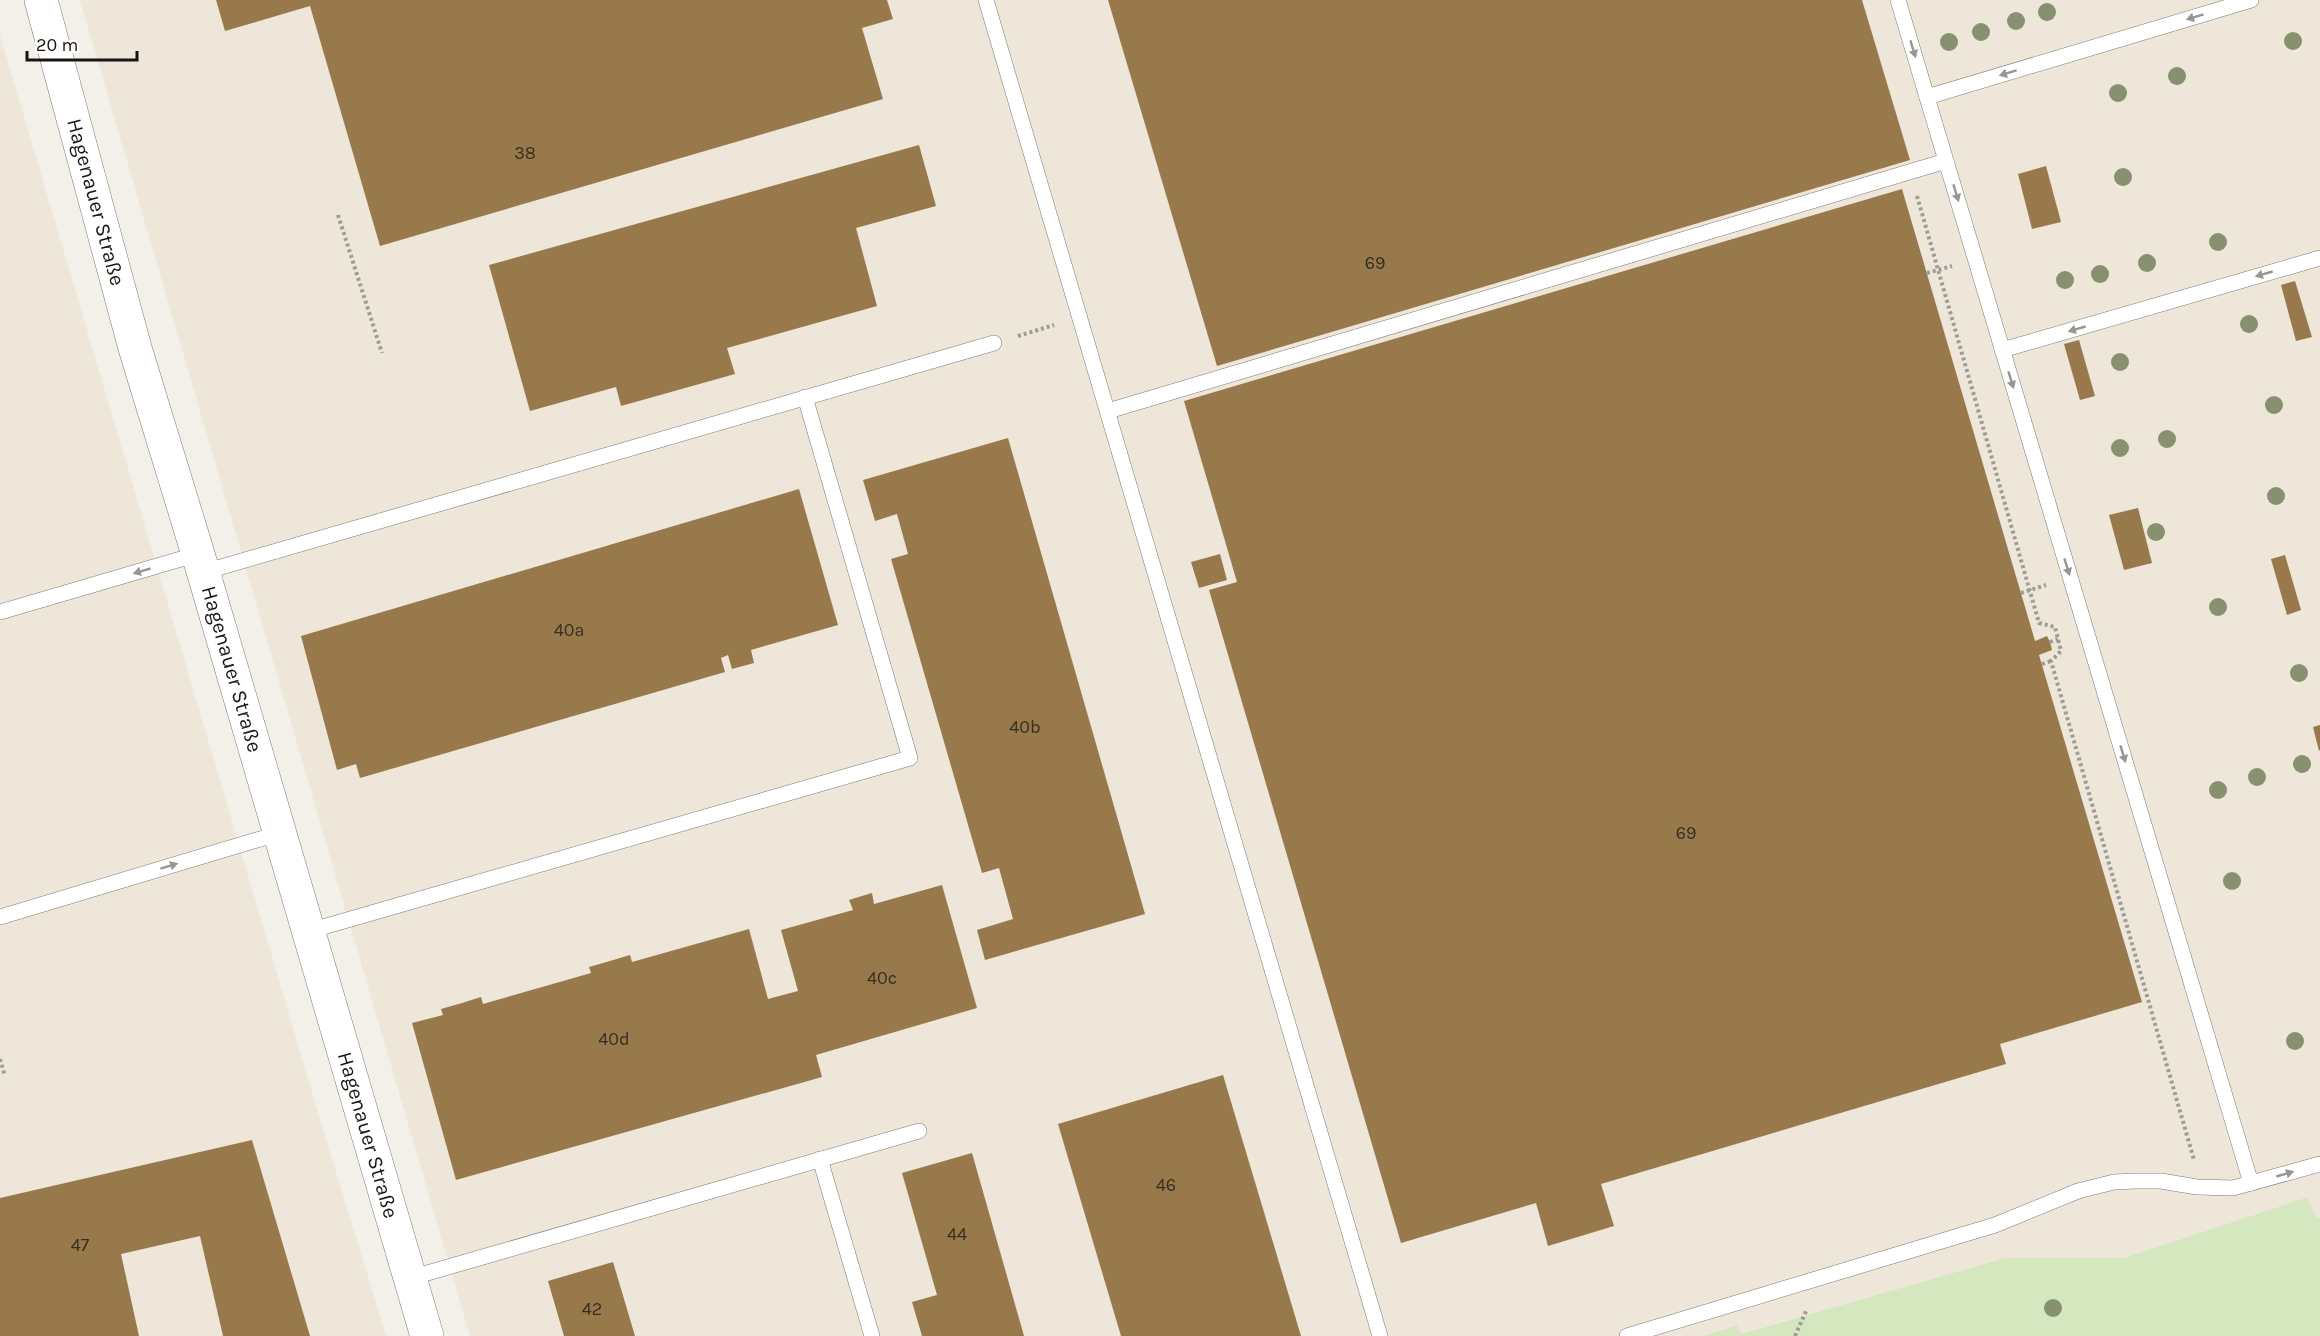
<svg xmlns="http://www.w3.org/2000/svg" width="2320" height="1336" viewBox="0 0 2320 1336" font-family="Karla,sans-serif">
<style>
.built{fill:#ede6d9}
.green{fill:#d5e7bf}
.building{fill:#98794b}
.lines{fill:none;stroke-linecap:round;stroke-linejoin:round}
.service-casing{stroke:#7d7a75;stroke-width:16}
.tertiary-casing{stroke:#7d7a75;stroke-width:34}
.path{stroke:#9e9c98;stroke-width:4;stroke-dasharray:3 3;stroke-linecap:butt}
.service{stroke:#fff;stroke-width:15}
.tertiary{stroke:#fff;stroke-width:33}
.tree{fill:#87906f}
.oneway{fill:#969695}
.labels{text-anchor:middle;stroke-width:4.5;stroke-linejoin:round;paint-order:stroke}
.number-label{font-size:18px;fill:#362e21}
.street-label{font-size:21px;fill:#161513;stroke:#fffdfb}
</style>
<rect width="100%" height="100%" fill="#f3f0ea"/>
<g class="built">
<path d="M80 0H2320V1218L2316 1219 2308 1197 2124 1258H2005L1740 1334 1737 1325 1704 1336H470Z"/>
<path d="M0 35 319 1116 386 1336H0Z"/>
</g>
<path class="green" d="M2308 1197 2316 1218H2320V1336H1704L1737 1325 1741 1334 2005 1258H2124Z"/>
<g class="building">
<path d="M216 0H887L893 19 862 28 883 99 380 246 310 6 225 31Z"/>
<path d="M1108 0H1862L1910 160 1217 366Z"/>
<path d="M919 145 936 206 856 228 877 306 727 348 735 374 621 406 616 387 530 411 489 265Z"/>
<path d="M2046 166 2061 222 2032 229 2018 174Z"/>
<path d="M1902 189 2035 641 2047 636 2050 642 2052 650 2039 655 2142 1002 2000 1044 2006 1064 1601 1184 1614 1226 1548 1246 1536 1203 1401 1243 1209 590 1237 582 1184 401Z"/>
<path d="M2295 281 2312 337 2296 341 2281 285Z"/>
<path d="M2079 340 2095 396 2080 400 2064 344Z"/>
<path d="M1008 438 1145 914 985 960 977 930 1013 919 999 868 982 873 891 559 908 554 897 514 875 521 863 480Z"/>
<path d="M799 489 838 625 751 650 754 663 732 669 728 655 721 658 725 672 360 778 356 764 337 770 301 636Z"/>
<path d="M2138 508 2152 563 2124 570 2109 515Z"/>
<path d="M1220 554 1227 580 1199 588 1191 562Z"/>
<path d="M2285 555 2301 610 2287 615 2271 559Z"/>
<path d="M2320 725V750L2319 751 2313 727Z"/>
<path d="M942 885 977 1008 816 1055 822 1077 456 1180 412 1023 443 1015 441 1009 462 1003 481 997 483 1004 591 973 589 967 610 961 630 955 632 962 749 929 768 999 798 991 781 930 853 910 849 900 862 896 872 893 874 904Z"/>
<path d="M1223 1075 1301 1336H1121L1058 1124Z"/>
<path d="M252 1140 310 1336H223L200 1236 121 1254 139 1336H0V1198Z"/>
<path d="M972 1153 1024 1336H922L912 1302 937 1295 902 1173Z"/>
<path d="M613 1262 635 1336H564L548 1281Z"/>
</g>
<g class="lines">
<g class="service-casing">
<g id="service">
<path d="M986 0 1380 1336"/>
<path d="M1898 0 2251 1183"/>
<path d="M1927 97 2251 0"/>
<path d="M2002 350 2320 258"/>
<path d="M1108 411 1946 161"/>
<path d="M204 572 994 343"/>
<path d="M0 612 198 554"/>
<path d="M0 917 280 833"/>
<path d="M309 931 910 758 805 397"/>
<path d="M820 1159 872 1336"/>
<path d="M410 1278 919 1131"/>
<path d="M1627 1336 1995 1225 2078 1191 2114 1182 2136 1181H2161L2197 1187 2233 1188 2320 1164"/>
</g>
</g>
<g class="tertiary-casing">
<path id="tertiary" d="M41 0 135 348 198 554 427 1336"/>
</g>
<g class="path">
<path d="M1917 196 2039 623 2055 627 2061 651 2051 661 2194 1160"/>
<path d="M338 215 382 353"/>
<path d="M1927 273 1952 266"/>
<path d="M1018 336 1054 325"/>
<path d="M2021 593 2046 585"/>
<path d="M2050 642 2058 639"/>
<path d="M2042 664 2051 661"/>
<path d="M0 1059 5 1076"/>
<path d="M1795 1336 1807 1309"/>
</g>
<use href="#service" class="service"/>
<use href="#tertiary" class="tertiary"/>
</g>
<g class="tree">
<circle cx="2047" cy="12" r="9"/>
<circle cx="2016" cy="21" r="9"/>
<circle cx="1981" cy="32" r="9"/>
<circle cx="2293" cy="41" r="9"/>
<circle cx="1949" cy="42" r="9"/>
<circle cx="2177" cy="76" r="9"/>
<circle cx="2118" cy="93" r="9"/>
<circle cx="2123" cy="177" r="9"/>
<circle cx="2218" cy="242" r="9"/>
<circle cx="2147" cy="263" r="9"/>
<circle cx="2100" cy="274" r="9"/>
<circle cx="2065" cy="280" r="9"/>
<circle cx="2249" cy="324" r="9"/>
<circle cx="2120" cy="362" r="9"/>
<circle cx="2274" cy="405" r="9"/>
<circle cx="2167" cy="439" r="9"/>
<circle cx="2120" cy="448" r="9"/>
<circle cx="2276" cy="496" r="9"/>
<circle cx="2156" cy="532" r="9"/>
<circle cx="2218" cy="607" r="9"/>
<circle cx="2299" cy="673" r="9"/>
<circle cx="2302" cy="764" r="9"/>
<circle cx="2257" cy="777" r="9"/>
<circle cx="2218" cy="790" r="9"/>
<circle cx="2232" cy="881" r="9"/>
<circle cx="2295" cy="1041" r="9"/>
<circle cx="2053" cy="1308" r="9"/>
</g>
<defs><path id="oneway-solid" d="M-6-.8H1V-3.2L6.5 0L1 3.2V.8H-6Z" transform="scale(1.5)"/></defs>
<g class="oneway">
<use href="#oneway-solid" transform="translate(2195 17) rotate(163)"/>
<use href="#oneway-solid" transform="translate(1913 49) rotate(73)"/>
<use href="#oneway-solid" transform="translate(2008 73) rotate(163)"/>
<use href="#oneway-solid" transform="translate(1956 193) rotate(73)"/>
<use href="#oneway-solid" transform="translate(2264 274) rotate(164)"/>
<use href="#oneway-solid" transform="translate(2077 329) rotate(164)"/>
<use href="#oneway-solid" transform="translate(2011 380) rotate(73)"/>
<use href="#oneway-solid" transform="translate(2067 567) rotate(73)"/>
<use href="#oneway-solid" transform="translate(142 571) rotate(164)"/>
<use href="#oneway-solid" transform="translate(2123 754) rotate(73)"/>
<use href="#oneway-solid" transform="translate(169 866) rotate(-17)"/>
<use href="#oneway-solid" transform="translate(2285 1174) rotate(-16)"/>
</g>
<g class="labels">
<g class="number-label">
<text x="525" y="159">38</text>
<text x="1375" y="269">69</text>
<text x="569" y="636">40a</text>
<text x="1025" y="733">40b</text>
<text x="1686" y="839">69</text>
<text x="882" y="984">40c</text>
<text x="614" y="1045">40d</text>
<text x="1166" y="1191">46</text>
<text x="957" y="1240">44</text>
<text x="80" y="1251">47</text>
<text x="592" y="1315">42</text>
</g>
<g class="street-label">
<text transform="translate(96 202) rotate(75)" y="7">Hagenauer Straße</text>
<text transform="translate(232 669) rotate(74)" y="7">Hagenauer Straße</text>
<text transform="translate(368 1135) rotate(74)" y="7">Hagenauer Straße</text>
</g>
</g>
<path d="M27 51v9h110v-9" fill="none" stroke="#161513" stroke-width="3"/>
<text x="36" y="51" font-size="18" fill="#161513" stroke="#fffdfb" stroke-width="4.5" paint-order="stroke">20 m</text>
</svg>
